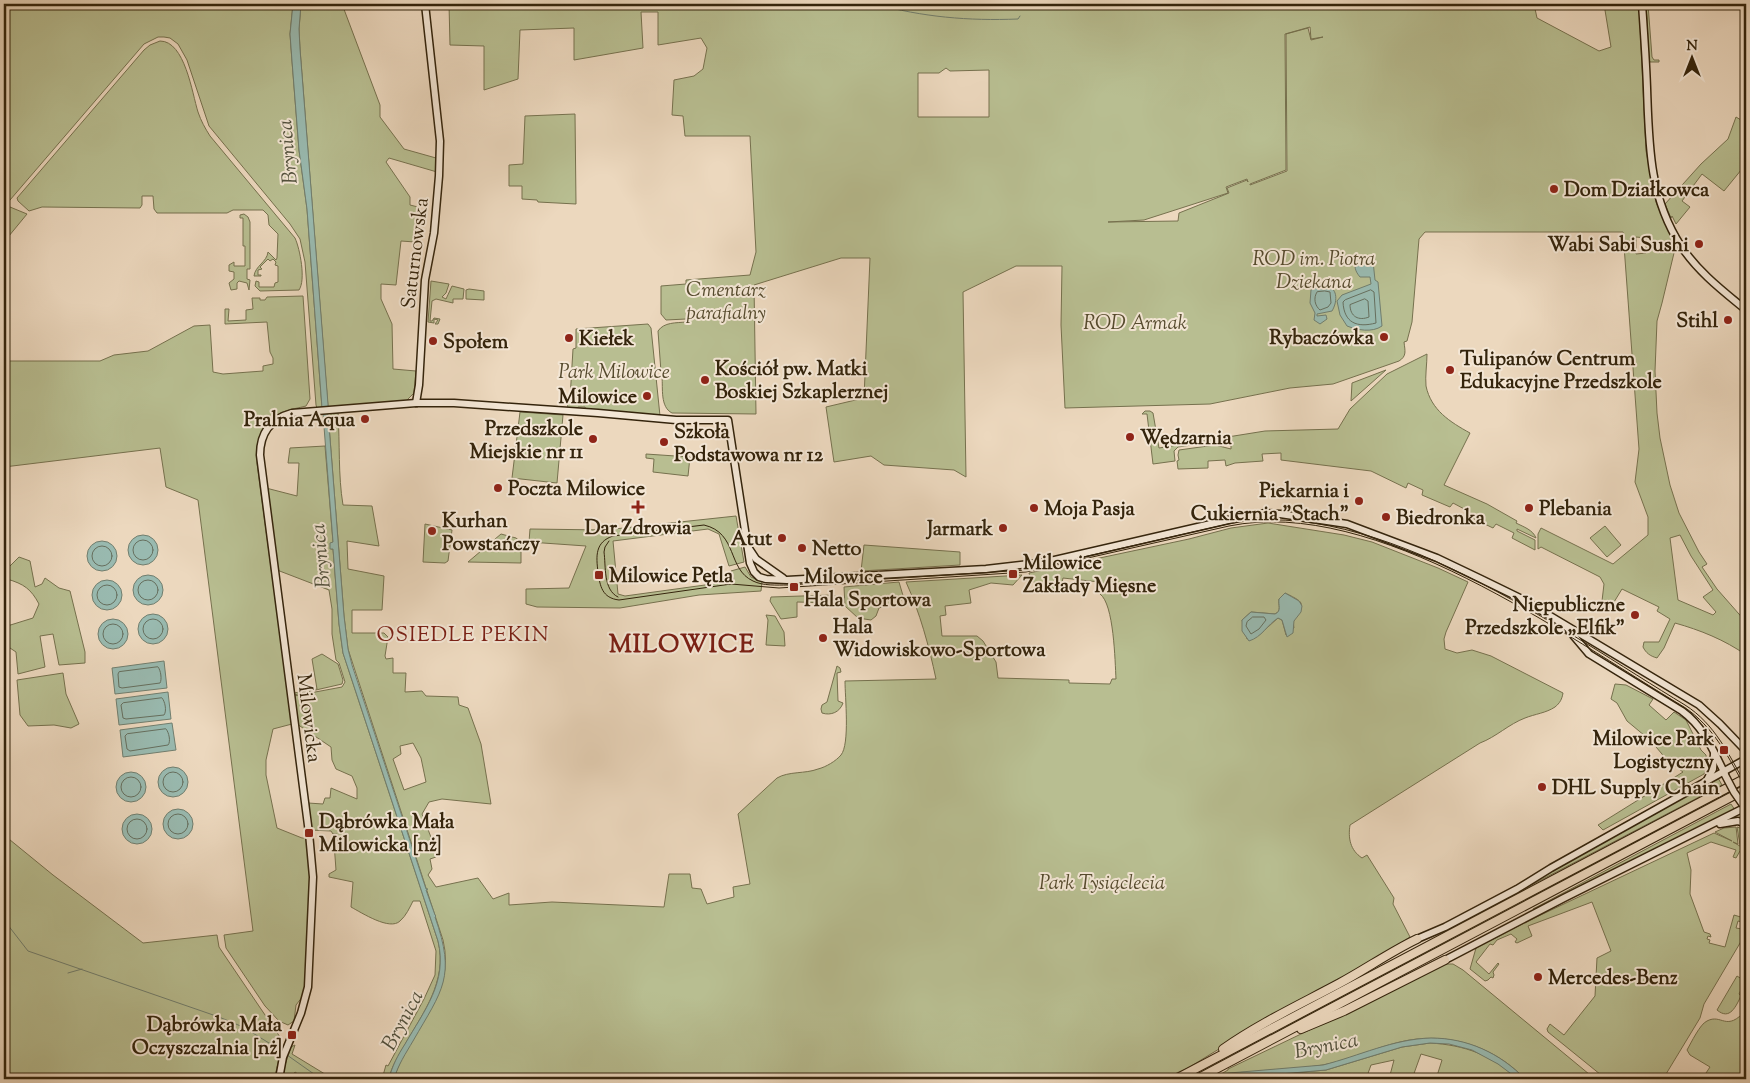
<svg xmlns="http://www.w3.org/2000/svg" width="1750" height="1083" viewBox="0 0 1750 1083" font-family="'Sorts Mill Goudy',serif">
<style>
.green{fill:#b8be91;stroke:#76714e;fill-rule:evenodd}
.water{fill:#99bab0;stroke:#717e6e}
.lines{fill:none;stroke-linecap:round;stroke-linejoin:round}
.shore{stroke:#666f5e;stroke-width:1}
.stream{stroke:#717e6e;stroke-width:1}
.secondary-casing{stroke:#34240c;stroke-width:9}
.highway-casing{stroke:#34240c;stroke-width:10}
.secondary{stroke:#f3e6d5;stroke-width:6}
.highway{stroke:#ecd8be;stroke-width:8}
.tram{stroke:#34240c;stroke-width:1}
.secondary-bridge-casing{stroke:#34240c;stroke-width:9;stroke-linecap:butt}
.secondary-bridge{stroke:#f3e6d5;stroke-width:6}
.poi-dot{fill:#8f2418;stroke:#f3e6d5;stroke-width:2}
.labels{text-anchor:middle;stroke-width:4;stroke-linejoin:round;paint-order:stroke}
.poi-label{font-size:20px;font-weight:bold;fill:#34240c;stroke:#f3e6d5;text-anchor:start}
.street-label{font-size:20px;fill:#34240c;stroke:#f3e6d5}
.park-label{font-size:20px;font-style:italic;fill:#554a2d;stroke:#f3e6d5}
.water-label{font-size:21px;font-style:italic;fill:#52513d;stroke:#f3e6d5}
.neighbourhood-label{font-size:21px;letter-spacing:1px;fill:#7a1f14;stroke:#f3e6d5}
.district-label{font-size:25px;font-weight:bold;letter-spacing:1px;fill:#7a1f14;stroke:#f3e6d5}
</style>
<rect width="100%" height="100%" fill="#ecd8be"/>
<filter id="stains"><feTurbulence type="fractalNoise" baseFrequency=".004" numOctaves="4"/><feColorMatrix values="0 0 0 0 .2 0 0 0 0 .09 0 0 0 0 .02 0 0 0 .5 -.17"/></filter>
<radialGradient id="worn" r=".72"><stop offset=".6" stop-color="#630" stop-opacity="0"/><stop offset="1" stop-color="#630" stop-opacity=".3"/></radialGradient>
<g class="green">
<path d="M4 4H293L290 34 292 61 299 150 307 209 322 408H317L316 405 305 262 300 239 290 224 209 126 187 60 178 44 170 38 164 37H158L144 44 4 207Z"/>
<path d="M301 4H342L380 105V117L404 149 436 158 437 172 389 158 386 162 410 197V205L418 207 415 242 401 241 396 285 381 284V299L392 324 393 369 416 371 414 393 406 401 328 407 300 49 299 29Z"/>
<path d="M449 4H1534L1537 18 1599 51 1611 47 1604 4H1639L1646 151 1656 202 1665 224 1678 245 1674 253 1662 303 1657 321 1655 371 1657 413 1660 438 1670 485 1679 513 1699 552 1707 564 1702 567 1717 589 1746 622V655C1725 640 1700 630 1675 623L1664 648 1657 658C1650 656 1646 653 1643 647L1644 642H1659L1670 619 1657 611 1659 607 1622 589 1611 607H1608L1602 601 1604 584 1600 577 1541 547 1538 549V534L1541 528 1613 564 1648 535V517L1635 482 1639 449 1623 232H1425L1419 239 1412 322 1407 341 1404 342C1405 351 1407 356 1399 361L1333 384 1290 388 1210 404 1065 408 1061 325 1062 266H1016L963 292 966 477 954 470 884 465 871 456 834 462 826 407 864 398 870 258H841L754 285 756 414 672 413C660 407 663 388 662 377H665L664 372H661L658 331C664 322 676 323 686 322V319L666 320 661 314V286L686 284V280L750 275 756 252 750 136H685L683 116 672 115 674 80 694 76 703 69 707 48 701 38 658 45V12H641L643 48 574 60V28L520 30 518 79 484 90V46L450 45ZM1310 27 1311 39 1323 37 1311 40 1308 28 1286 34 1287 171 1250 185V184L1286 170 1285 34ZM946 68 950 71 989 70V117H918V73H939ZM1247 179 1248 182 1247 180 1227 188 1229 193 1179 213 1178 221 1108 222 1144 220 1228 193 1226 187ZM1636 237 1646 238V253L1636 254ZM1680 535 1691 556 1713 590 1703 597 1716 612 1713 615 1678 600 1670 538Z"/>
<path d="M1646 4H1648L1652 57 1654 60H1659V62H1650L1649 60Z"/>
<path d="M160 41C185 41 192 93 198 112 201 121 205 128 210 136L295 238C300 249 306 280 299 290L260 291 255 286 256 281 259 282V287H274L275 283 278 282V266L275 265 276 262 273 259 270 261 268 259 260 267 262 269 258 270V275H261V276H254C255 266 267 262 268 252L276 260 277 258 278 234 269 225 268 215 263 210H233L227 213H157L154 209 153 196H142V205L140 208 42 207 29 211 18 201 17 198 144 50 150 45Z"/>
<path d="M575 114 576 204 538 202 537 200 522 199V186H509V165L523 164 525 116Z"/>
<path d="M1736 117 1746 123V164L1724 191 1702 174 1682 201 1690 207 1676 224 1672 216 1671 218 1665 204 1701 164 1728 139Z"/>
<path d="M10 207 27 214 4 242V214Z"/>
<path d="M244 214 248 217 250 222V269H247V279L250 280 249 290 247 283 239 281 237 283V289L231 290 229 283 234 279V272L229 271V265L234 262V266H245V246H243V218H240V215Z"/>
<path d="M431 281 449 284 446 293 442 297 446 299 452 286 464 289 463 299H453V303L436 299 432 301 430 321H432L434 318 440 319 438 324H435L438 320 434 319V323L428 322Z"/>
<path d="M469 289 484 291V300L466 299V290Z"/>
<path d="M303 296 310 399 306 406C299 408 290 409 283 412 261 421 257 442 257 463L292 724 273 729 266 760V775L277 828 302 838H306L310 859 307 981 303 996 296 1005 294 1021 288 1025 279 1021 265 1006 226 948 224 935 253 931 198 500 166 487 160 448 4 467V361H100L114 355 148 351 194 326 210 325 213 372 223 374 263 371V366L273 364V358L270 352 267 322 225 324V309H229L228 321 246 320V310L253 309 252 298H260V300H265L267 297Z"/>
<path d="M648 324 651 328 660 416 586 410 585 407H578L577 409H568L567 401 570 399 573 349 576 348V329Z"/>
<path d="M1427 354C1427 364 1425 376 1426 386 1431 410 1450 422 1470 433L1444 485 1487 504 1517 521 1516 523C1524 527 1533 530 1536 538L1517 529V531L1535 540V550L1512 538 1514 533 1496 524 1493 528 1466 515 1468 511 1453 503 1450 507 1422 495 1423 490 1408 483 1406 488 1371 471 1281 460V453L1262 454 1263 461 1235 463 1226 466 1225 460 1208 461V468L1178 469 1177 461 1179 460 1178 455 1179 450 1215 445 1231 449V446C1215 439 1195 445 1178 447L1174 451 1175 461 1153 464 1147 414H1142L1145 411H1150L1153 413 1159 448 1265 431 1338 429 1350 409 1387 374Z"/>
<path d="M1386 370 1351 401 1352 383Z"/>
<path d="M336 412 338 413C340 444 338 475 343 505L372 506 379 546 347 541 348 569 384 576 382 610H352V633H384L388 637 385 656 386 659 393 658V673H406L405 692 422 691 426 696 458 697 459 705 468 708 481 744 491 804 442 799 429 802 422 814 434 845 436 857 430 859 432 869 428 875 436 887 478 878 493 899 509 893V905L552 902 664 907 669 874H690L692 888 701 889 707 904 734 897 733 887 750 884 738 814 777 778C789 771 805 774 818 769 826 767 836 761 841 755 850 744 845 697 845 681L936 679C929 646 920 613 906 582L1022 575 1013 585 991 583 969 590 971 603 945 606 946 615 940 616 942 636H977L983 641 996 662 998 678 1069 680V683L1110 684 1112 679H1116C1115 661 1114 604 1100 594L1099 582 1063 578 1061 587 1057 590C1044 587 1032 587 1029 573L1189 539 1231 528 1268 523 1344 535 1372 542 1438 568 1468 582 1446 632 1444 639 1445 649 1457 653 1472 650 1491 656 1563 693C1562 699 1560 703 1555 707 1546 713 1535 714 1525 718 1509 724 1496 737 1480 743L1350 825C1348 838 1350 850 1362 858L1367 855 1394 898 1393 904 1410 937 1358 970 1276 1014 1188 1068 1163 1079H394C408 1029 457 997 443 940L348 649 344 616 328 413ZM1285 593C1308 604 1303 603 1293 622L1294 628 1286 635 1282 620 1278 618 1259 635 1247 639 1242 620 1251 612 1275 614C1282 611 1278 605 1279 599ZM413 743 421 758 426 782 404 790 393 759 401 754 400 746Z"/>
<path d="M520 412 563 415 557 483 512 478Z"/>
<path d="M325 446 333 542 331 549H333L339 624 343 653 438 941C448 982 422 1014 403 1048 397 1058 391 1068 389 1079H382L386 1065 388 1066 424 999 435 975 436 951 420 901H413C410 907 406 916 400 921 390 931 362 913 351 907L353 882 329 877V874L336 870 334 843 338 842 337 834H333L331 831 310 830 308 806 310 805 308 803 323 804 325 798H330L331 788 357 799V788L352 776 336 769 332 760 331 747 297 724 294 696 342 687 345 682 339 663 336 660 332 634V609L329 590 277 570 266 488 297 496 299 463H288L290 448Z"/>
<path d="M646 454 690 457 688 476 653 472 654 459 646 458Z"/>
<path d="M736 516 744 562 729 566 719 534 708 529 613 541 618 594 625 596 734 581 731 571 745 567 751 577 762 582 761 591 699 595 620 608 537 607 526 604V589L569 588 586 546 529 542 530 529 605 530Z"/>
<path d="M425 524 452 530 448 561 445 563 423 562Z"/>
<path d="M1605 526 1621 545 1607 557 1590 538Z"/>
<path d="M501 534 516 538 521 542V563L468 562Z"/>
<path d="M864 545 960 552V565L861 571Z"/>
<path d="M19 557 30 561 35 587 42 584 45 578 59 588 70 591 85 652V663L59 665 53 634 40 636 45 667 18 674 16 652 4 644V627L33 618 39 604C31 589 24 584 7 579V569Z"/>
<path d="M899 582 904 599 879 608 876 616 871 620 858 618 845 606 844 587Z"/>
<path d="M833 595 837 597V603L797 602V617L781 619 770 601 771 597Z"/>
<path d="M766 615 775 616 784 632 785 646 766 645 768 620Z"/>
<path d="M322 654 338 664 343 680 342 684 294 695 290 674 292 673 294 693 317 689 312 659Z"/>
<path d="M837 666 840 668 841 672 837 673 838 701 843 703C840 712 831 716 822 713L821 709 822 705 827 702Z"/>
<path d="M63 673 66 694 79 724 71 728 54 725 28 726 20 715 17 680Z"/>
<path d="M1615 684 1626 685 1653 699 1649 705 1666 720 1674 712 1686 720 1701 750 1706 755 1707 767 1704 774 1603 830 1598 825 1683 772 1667 760 1651 741 1627 721 1617 703 1611 699Z"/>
<path d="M1718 778 1722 785 1522 890 1540 878Z"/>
<path d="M1731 804 1735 810 1563 896 1533 909Z"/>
<path d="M1663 826 1665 828 1288 1027 1287 1025Z"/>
<path d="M1736 827 1738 844 1733 842 1745 849 1740 845 1737 827 1746 830V850L1740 851 1736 858 1733 857 1736 850 1711 842 1687 853 1691 870 1690 894 1704 932 1710 934 1711 937 1708 936 1707 939 1710 940 1709 943 1725 947 1734 915 1744 918 1742 922 1738 921 1736 928 1742 929 1746 919V933L1704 1004 1700 1018 1663 1079H1606L1548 1032 1547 1029 1550 1024 1564 1035 1595 996 1597 958 1611 951 1592 902 1528 926 1532 936 1517 943 1515 942 1517 939 1511 934 1497 940 1493 945 1490 944 1476 962 1489 974 1498 963 1499 964 1493 972 1494 975 1493 978 1491 977 1488 980 1485 981 1470 969 1476 948 1530 920 1714 833 1732 841 1715 832 1724 828Z"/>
<path d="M4 835 53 875 143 943 217 935 219 947 225 956 280 1037C284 1050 276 1065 275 1079H13L4 1069Z"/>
<path d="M1443 964H1453L1463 970 1595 1079H1525C1493 1045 1445 1031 1400 1042 1374 1048 1350 1060 1323 1065 1290 1070 1255 1071 1221 1074L1228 1070V1069L1372 1000Z"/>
<path d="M1737 976 1745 981 1746 988 1743 986 1739 994 1741 996C1736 1006 1730 1021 1717 1010Z"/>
<path d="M1746 1010V1079H1702L1710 1067 1690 1055 1687 1050C1691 1043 1700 1024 1707 1021 1722 1013 1726 1033 1746 1010Z"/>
<path d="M1430 1043C1465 1045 1492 1055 1518 1079H1436L1442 1060 1421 1054 1412 1079H1389L1394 1060 1371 1065 1366 1079H1224L1326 1070 1402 1047Z"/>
<path d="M295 1045 292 1054 333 1079H305L295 1072 290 1079H283L285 1065 291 1047Z"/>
</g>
<g class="water">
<path d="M293 4H301L299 29 300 49 328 404V407L322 408 307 209 299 150 292 61 290 34Z"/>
<path d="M1365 257 1373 261 1375 280 1378 282 1382 326C1372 333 1357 330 1347 326L1340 315 1337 301 1342 295 1371 284 1370 277H1360C1355 271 1354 267 1356 259Z"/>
<path d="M1324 286C1338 286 1338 301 1332 311L1317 314V316L1326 315 1327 319 1320 324 1314 320 1315 313 1310 303 1311 290 1314 288Z"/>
<path d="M328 413 344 616 348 649 352 665 426 889H428L426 890 435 915 436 916 435 917C456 977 443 989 413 1041 406 1053 398 1065 394 1079H389C392 1066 398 1055 405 1044 424 1011 448 982 438 941L343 653 339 624 333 549H330V543L333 542 323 414Z"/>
<circle cx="143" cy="550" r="15"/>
<circle cx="102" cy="556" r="15"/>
<circle cx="148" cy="590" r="15"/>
<circle cx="107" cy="595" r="15"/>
<path d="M1285 593 1299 601 1302 606 1301 612 1294 621 1293 633 1287 637 1282 620 1278 618C1267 625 1262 637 1249 641L1242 631V620L1251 612 1275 614C1282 611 1278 605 1279 599Z"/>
<circle cx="153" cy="629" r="15"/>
<circle cx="113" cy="634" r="15"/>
<path d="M164 661 167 688 115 694 112 668Z"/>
<path d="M168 692 171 719 119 725 116 699Z"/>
<path d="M172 723 176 750 123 757 120 730Z"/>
<circle cx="173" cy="782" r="15"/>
<circle cx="131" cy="787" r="15"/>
<circle cx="178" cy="824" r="15"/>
<circle cx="137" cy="829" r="15"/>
<path d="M1431 1038C1467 1038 1500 1053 1525 1079H1518L1498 1064 1472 1050 1449 1044 1430 1043 1402 1047 1326 1070 1224 1079H1159L1323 1065C1359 1056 1393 1039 1431 1038Z"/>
</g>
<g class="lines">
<g class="shore">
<path d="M1371 290 1374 292 1376 323C1357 328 1344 323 1343 302L1345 300Z"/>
<path d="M1325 291 1330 292 1331 303 1328 307 1320 310C1315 306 1313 298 1317 292Z"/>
<path d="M1365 299 1368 301 1369 317C1359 321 1350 317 1350 305Z"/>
<circle cx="143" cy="550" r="10"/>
<circle cx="102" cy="556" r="10"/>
<circle cx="148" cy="590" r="10"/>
<circle cx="107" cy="595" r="10"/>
<path d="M1253 617H1264L1266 620 1259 629 1251 634 1246 626 1247 622Z"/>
<circle cx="153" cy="629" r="10"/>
<circle cx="113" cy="634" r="10"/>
<path d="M158 667C161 670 162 680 160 683L122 688 119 687 118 674 119 672Z"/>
<path d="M162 698C165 701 167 711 164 715L126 719 123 718 121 705 123 703Z"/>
<path d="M166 729C169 732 171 742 168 745L130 751 127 749 125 736 127 734Z"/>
<circle cx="173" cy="782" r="10"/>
<circle cx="131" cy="787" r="10"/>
<circle cx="178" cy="824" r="10"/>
<circle cx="137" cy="829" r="10"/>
</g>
<g class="stream">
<path d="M875 4C923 17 968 21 1018 19L1020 16"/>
<path d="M4 920 28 951 219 1017 243 1027 282 1051"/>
<path d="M68 973 82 969"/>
<path d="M287 1055 321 1079"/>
</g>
<g class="secondary-casing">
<g id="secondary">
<path d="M1642 4C1644 32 1646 60 1647 88 1649 144 1649 197 1681 246 1698 272 1723 291 1746 310"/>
<path d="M416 403 419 385 425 280 434 233 439 176 440 141 425 4"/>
<path d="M748 547 756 559 783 578"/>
<path d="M1567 628 1589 654 1682 711C1704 727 1713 750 1725 774"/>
<path d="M1707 780 1713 769 1714 754"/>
<path d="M1720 824 1738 821 1746 824"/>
<path d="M1417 939 1445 927 1517 889 1551 868 1746 759"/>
<path d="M1445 960 1564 898 1746 807"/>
<path d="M279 1079 283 1057 301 1013 308 987 313 877 309 833 260 455C260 434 270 419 292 413L416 403H454L598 413 676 420H728L750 563 754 572 759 577 766 579 787 580 986 569 1046 562 1250 515 1266 513 1280 514 1347 524 1437 558 1481 579 1522 599 1699 705 1720 724 1746 751"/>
</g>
</g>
<g class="highway-casing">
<g id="highway">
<path d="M1301 1029 1344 1011 1445 960"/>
<path d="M1223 1049C1260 1023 1301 1004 1340 983 1366 969 1390 952 1417 939"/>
<path d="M1176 1079 1746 778"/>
<path d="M1197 1079 1746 789"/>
</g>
</g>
<use href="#secondary" class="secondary"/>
<use href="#highway" class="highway"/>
<g class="tram">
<path d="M609 541 605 547 604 552C606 566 603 590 618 597"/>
<path d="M1746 785C1729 755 1715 724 1685 705 1564 632 1376 494 1228 524L1026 570 788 585C777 585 763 586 753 581 727 569 738 533 704 525L613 536C595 542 596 556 598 572 600 586 602 598 619 600L731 584 779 588 1026 572 1229 526C1376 496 1563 635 1684 707 1714 727 1729 758 1746 789"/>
</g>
<g class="secondary-bridge-casing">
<path id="secondary-bridge" d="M1725 775 1734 792 1743 805"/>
</g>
<use href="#secondary-bridge" class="secondary-bridge"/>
</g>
<g class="poi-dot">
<circle cx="1554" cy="189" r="5"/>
<circle cx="1699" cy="244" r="5"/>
<circle cx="1728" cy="320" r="5"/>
<circle cx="1384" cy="337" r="5"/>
<circle cx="569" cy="338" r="5"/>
<circle cx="433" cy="341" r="5"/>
<circle cx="1450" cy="370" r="5"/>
<circle cx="705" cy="380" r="5"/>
<circle cx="647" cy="396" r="5"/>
<circle cx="365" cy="419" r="5"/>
<circle cx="1130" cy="437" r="5"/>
<circle cx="593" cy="439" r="5"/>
<circle cx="664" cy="442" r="5"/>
<circle cx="498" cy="488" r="5"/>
<circle cx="1359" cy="501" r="5"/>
<path d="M635.5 499.5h5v5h5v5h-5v5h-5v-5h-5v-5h5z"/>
<circle cx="1034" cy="508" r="5"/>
<circle cx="1529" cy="508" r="5"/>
<circle cx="1386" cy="517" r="5"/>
<circle cx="1003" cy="528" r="5"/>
<circle cx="432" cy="531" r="5"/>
<circle cx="782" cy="538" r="5"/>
<circle cx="802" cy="548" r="5"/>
<rect x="1008" y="569" width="10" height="10" rx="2.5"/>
<rect x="594" y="570" width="10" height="10" rx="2.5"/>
<rect x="789" y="582" width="10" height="10" rx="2.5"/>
<circle cx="1635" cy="615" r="5"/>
<circle cx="823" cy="638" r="5"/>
<rect x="1719" y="745" width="10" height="10" rx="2.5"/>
<circle cx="1542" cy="787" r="5"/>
<rect x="304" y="828" width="10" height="10" rx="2.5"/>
<circle cx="1538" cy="977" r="5"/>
<rect x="287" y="1030" width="10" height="10" rx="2.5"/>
</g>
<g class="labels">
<g class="poi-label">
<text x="1564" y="196">Dom Działkowca</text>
<text x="1689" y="251" text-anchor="end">Wabi Sabi Sushi</text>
<text x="1718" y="327" text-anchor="end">Stihl</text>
<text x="1374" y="344" text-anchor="end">Rybaczówka</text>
<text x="579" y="345">Kiełek</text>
<text x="443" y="348">Społem</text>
<text x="1460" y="365">Tulipanów Centrum<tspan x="1460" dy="23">Edukacyjne Przedszkole</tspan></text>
<text x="715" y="375">Kościół pw. Matki<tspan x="715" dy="23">Boskiej Szkaplerznej</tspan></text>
<text x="637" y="403" text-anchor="end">Milowice</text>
<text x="355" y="426" text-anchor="end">Pralnia Aqua</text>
<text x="583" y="435" text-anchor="end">Przedszkole<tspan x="583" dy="23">Miejskie nr 11</tspan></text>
<text x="674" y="438">Szkoła<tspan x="674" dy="23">Podstawowa nr 12</tspan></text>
<text x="1140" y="444">Wędzarnia</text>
<text x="508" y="495">Poczta Milowice</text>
<text x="1349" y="497" text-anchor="end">Piekarnia i<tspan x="1349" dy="23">Cukiernia "Stach"</tspan></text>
<text x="1044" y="515">Moja Pasja</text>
<text x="1539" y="515">Plebania</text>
<text x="1396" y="524">Biedronka</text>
<text x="442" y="527">Kurhan<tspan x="442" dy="23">Powstańczy</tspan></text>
<text x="638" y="534" text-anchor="middle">Dar Zdrowia</text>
<text x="993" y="535" text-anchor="end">Jarmark</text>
<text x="772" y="545" text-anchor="end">Atut</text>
<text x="812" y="555">Netto</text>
<text x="1023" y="569">Milowice<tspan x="1023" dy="23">Zakłady Mięsne</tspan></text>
<text x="609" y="582">Milowice Pętla</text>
<text x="804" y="583">Milowice<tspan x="804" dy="23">Hala Sportowa</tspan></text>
<text x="1625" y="611" text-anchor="end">Niepubliczne<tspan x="1625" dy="23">Przedszkole „Elfik”</tspan></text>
<text x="833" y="633">Hala<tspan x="833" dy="23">Widowiskowo-Sportowa</tspan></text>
<text x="1714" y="745" text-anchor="end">Milowice Park<tspan x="1714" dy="23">Logistyczny</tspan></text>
<text x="1552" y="794">DHL Supply Chain</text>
<text x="319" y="828">Dąbrówka Mała<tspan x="319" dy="23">Milowicka [nż]</tspan></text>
<text x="1548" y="984">Mercedes-Benz</text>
<text x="282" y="1031" text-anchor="end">Dąbrówka Mała<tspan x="282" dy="23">Oczyszczalnia [nż]</tspan></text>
</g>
<g class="street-label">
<text transform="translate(414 253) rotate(-83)" y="7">Saturnowska</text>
<text transform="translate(310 718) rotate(83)" y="7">Milowicka</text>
</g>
<g class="park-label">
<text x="1314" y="265">ROD im. Piotra<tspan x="1314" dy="23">Dziekana</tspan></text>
<text x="726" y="296">Cmentarz<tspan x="726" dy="23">parafialny</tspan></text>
<text x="1135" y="329">ROD Armak</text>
<text x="614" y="378">Park Milowice</text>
<text x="1102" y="889">Park Tysiąclecia</text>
</g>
<g class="water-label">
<text transform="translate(287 152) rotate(-95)" y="7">Brynica</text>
<text transform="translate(320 556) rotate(-95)" y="7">Brynica</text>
<text transform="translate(402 1020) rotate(-62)" y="7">Brynica</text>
<text transform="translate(1326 1045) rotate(-11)" y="7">Brynica</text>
</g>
<g class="neighbourhood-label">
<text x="463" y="641">OSIEDLE PEKIN</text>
</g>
<g class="district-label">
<text x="682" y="652">MILOWICE</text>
</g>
</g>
<rect width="1750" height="1083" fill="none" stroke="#ecd8be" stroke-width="20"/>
<rect x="5" y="5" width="1740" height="1073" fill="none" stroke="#34240c" stroke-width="2.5"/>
<rect x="10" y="10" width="1730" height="1063" fill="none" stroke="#34240c"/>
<g transform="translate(1692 58)" stroke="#f3e6d5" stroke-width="4" paint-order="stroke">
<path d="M0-4L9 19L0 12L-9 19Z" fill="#34240c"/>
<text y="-8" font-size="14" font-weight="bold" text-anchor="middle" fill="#34240c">N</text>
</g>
<rect width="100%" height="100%" filter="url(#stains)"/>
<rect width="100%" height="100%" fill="url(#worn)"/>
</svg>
